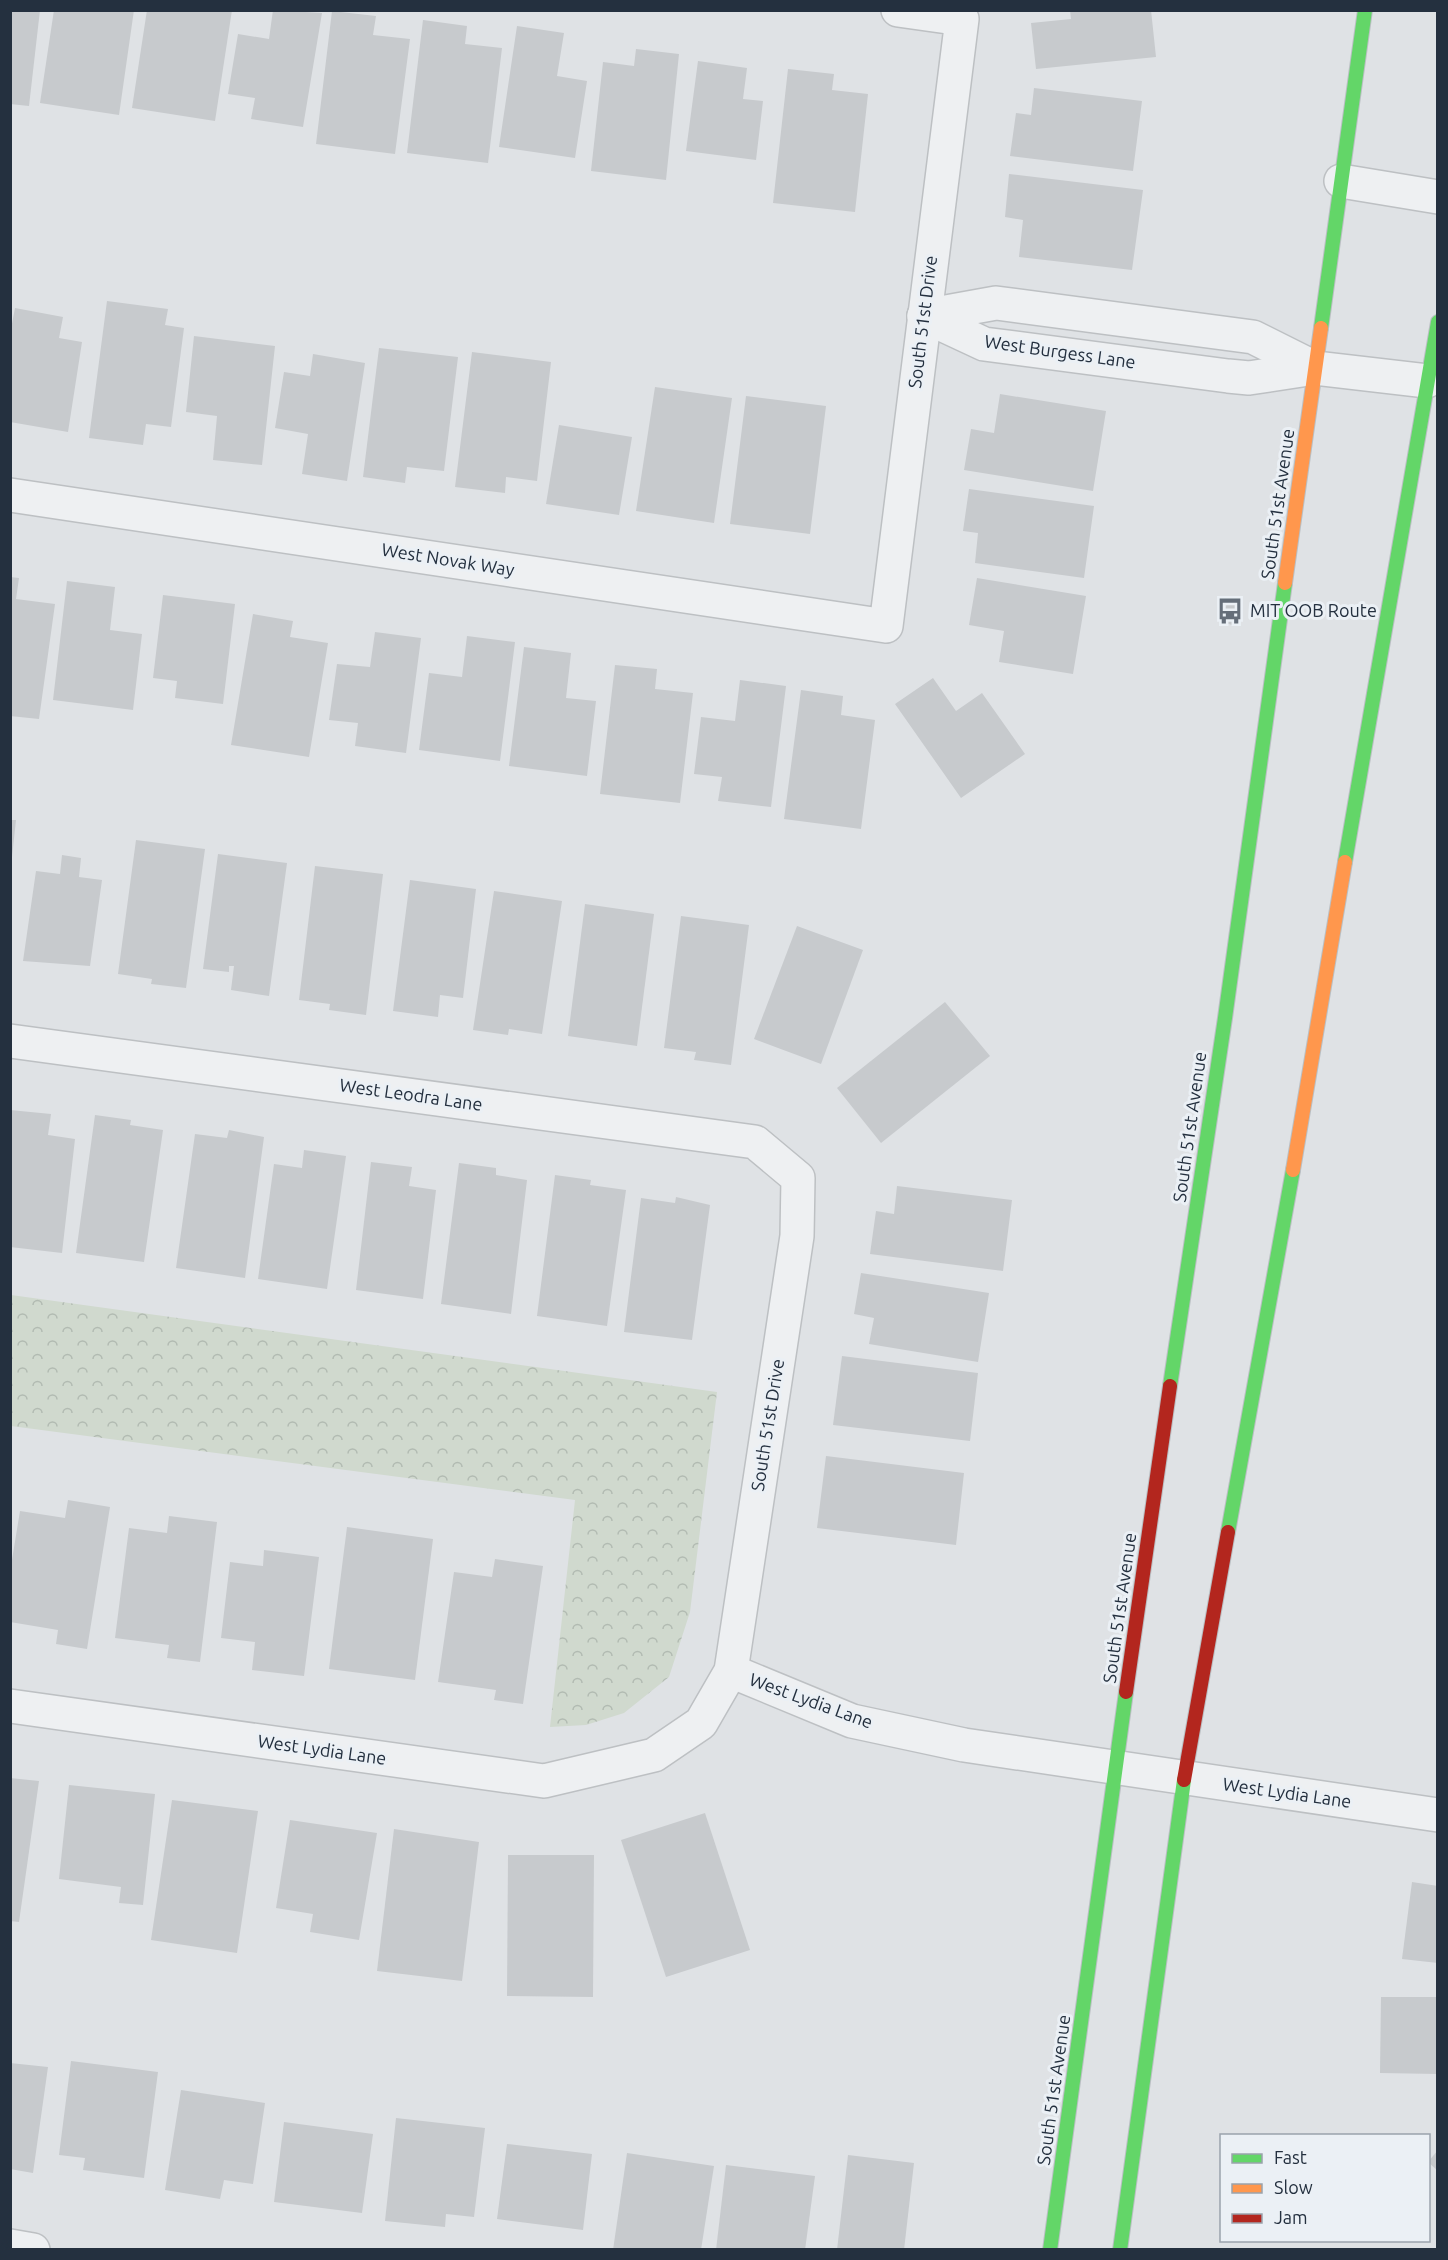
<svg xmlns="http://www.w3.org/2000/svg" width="1448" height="2260" viewBox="0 0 1448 2260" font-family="Ubuntu,sans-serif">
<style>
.park{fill:url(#park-crowns)}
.building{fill:#c7cacd}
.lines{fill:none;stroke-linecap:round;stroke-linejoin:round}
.street-casing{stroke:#bdc0c3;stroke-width:36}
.fast-casing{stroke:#babfc3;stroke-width:16}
.slow-casing{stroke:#babfc3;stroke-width:16}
.jam-casing{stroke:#babfc3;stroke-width:16}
.street{stroke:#eef0f2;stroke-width:33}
.fast{stroke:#63d668;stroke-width:14}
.slow{stroke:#ff974d;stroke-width:14}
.jam{stroke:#b3261e;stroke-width:14}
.labels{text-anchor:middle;stroke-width:6;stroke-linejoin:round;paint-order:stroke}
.street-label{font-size:18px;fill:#24303f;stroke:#ebf0f5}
.poi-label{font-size:18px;fill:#24303f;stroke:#ebf0f5;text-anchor:start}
</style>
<defs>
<pattern id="park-crowns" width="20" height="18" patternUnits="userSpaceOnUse" patternTransform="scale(1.5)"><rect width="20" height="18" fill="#d0d9ce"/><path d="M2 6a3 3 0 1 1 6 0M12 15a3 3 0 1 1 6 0" fill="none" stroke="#b2bbb2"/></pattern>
</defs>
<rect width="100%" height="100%" fill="#dfe2e5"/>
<path class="park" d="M11 1295 717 1392 690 1612 669 1677 624 1713 586 1725 550 1727 575 1500 11 1426Z"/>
<g class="building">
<path d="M10 10H40L29 106 10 104Z"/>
<path d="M54 10H134L119 115 40 103Z"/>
<path d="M147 10H232L215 121 132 108Z"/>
<path d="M273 10 322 13 303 127 251 119 255 98 228 94 238 34 269 39Z"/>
<path d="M1070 10H1151L1156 57 1036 69 1031 23 1071 19Z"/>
<path d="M332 11 376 16 373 35 410 39 395 154 316 144Z"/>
<path d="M423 20 467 26 465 44 502 48 488 163 407 153Z"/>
<path d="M517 26 564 33 557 76 587 81 575 158 499 147Z"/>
<path d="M636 49 679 54 666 180 591 171 603 62 634 66Z"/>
<path d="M698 61 747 68 743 99 763 101 756 160 686 151Z"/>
<path d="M788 69 834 74 832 90 868 94 855 212 773 203Z"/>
<path d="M1034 88 1142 101 1133 171 1010 156 1016 113 1031 115Z"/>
<path d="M1009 174 1143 190 1132 270 1019 257 1023 220 1005 217Z"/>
<path d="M107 301 168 309 165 325 184 328 171 427 146 424 143 445 89 438Z"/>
<path d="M15 308 63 317 59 338 82 342 68 432 10 422V334Z"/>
<path d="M194 336 275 346 262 465 213 460 217 416 186 412Z"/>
<path d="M379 348 458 357 444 471 407 467 405 483 363 477Z"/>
<path d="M472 352 551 362 537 481 506 477 505 493 455 487Z"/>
<path d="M313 354 365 363 347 481 302 474 308 434 275 428 284 372 310 376Z"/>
<path d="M655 387 732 398 714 523 636 511Z"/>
<path d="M1000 394 1106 411 1093 491 964 470 971 429 994 433Z"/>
<path d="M746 396 826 406 810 534 730 524Z"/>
<path d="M559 425 632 437 619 515 546 504Z"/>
<path d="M969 489 1094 506 1084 578 975 563 978 533 963 531Z"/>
<path d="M10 577 19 578 16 599 55 604 39 719 10 716Z"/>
<path d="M977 578 1086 596 1073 674 999 662 1004 631 969 625Z"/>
<path d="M67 581 115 587 110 630 142 634 133 710 53 700Z"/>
<path d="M163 595 235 604 223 704 175 698 177 681 153 678Z"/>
<path d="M1227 599 1236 600 1233 625 1224 623Z"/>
<path d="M253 614 293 621 290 637 328 643 309 757 231 745Z"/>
<path d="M375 632 421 638 406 753 355 746 358 723 329 720 337 664 370 667Z"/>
<path d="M467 636 515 642 500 761 419 750 429 673 462 677Z"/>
<path d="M524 647 571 653 566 698 596 701 587 776 509 766Z"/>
<path d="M615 665 657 669 655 689 693 693 680 803 600 794Z"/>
<path d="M933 678 956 711 982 693 1025 754 961 798 895 704Z"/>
<path d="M740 680 786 686 771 807 718 801 722 777 694 774 701 717 735 721Z"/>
<path d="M801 690 843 696 841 715 875 720 861 829 784 819Z"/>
<path d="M10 820H16L12 857H10Z"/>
<path d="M136 840 205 849 186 988 151 984 152 979 118 974Z"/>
<path d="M218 854 287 863 269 996 231 990 234 966H229V972L203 969Z"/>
<path d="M62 855 81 858 79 877 102 880 90 966 23 961 36 871 60 874Z"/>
<path d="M315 866 383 874 366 1015 329 1010 330 1004 299 1000Z"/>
<path d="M410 880 476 889 463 998 440 995 438 1017 393 1011Z"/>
<path d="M494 891 562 901 542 1034 509 1029 508 1035 473 1030Z"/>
<path d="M585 904 654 914 637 1046 568 1036Z"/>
<path d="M681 916 749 925 731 1065 694 1060 696 1052 664 1048Z"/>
<path d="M797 926 863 950 821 1064 754 1039Z"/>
<path d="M945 1002 990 1056 881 1143 837 1088Z"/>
<path d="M10 1110 51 1114 48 1135 75 1139 62 1253 10 1247Z"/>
<path d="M95 1115 131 1120 130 1125 163 1130 144 1262 76 1253Z"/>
<path d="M229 1130 264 1137 245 1278 176 1268 195 1134 227 1138Z"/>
<path d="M304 1150 346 1156 327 1289 258 1279 274 1164 302 1168Z"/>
<path d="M371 1162 412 1167 409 1186 436 1190 423 1299 356 1290Z"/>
<path d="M459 1163 496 1168V1175L527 1180 511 1314 441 1304Z"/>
<path d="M555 1175 591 1180 590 1185 626 1190 607 1326 537 1316Z"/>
<path d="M897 1186 1012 1200 1003 1271 870 1254 876 1211 894 1214Z"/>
<path d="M676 1197 710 1205 692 1340 624 1332 641 1198 675 1203Z"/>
<path d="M861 1273 989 1293 978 1362 869 1344 874 1318 854 1314Z"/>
<path d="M842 1356 978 1373 970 1441 833 1425Z"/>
<path d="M826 1456 964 1473 956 1545 817 1528Z"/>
<path d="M68 1500 110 1507 87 1649 56 1644 58 1630 10 1622V1572L20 1511 65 1518Z"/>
<path d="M169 1516 217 1522 200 1662 167 1658 169 1645 115 1638 129 1528 167 1533Z"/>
<path d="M347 1527 433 1539 415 1680 329 1669Z"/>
<path d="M264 1550 319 1557 304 1676 252 1670 255 1642 221 1638 230 1562 263 1566Z"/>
<path d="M495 1559 543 1566 523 1704 494 1700 496 1690 438 1682 454 1572 492 1577Z"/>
<path d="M10 1778 39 1781 19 1922 10 1921Z"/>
<path d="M69 1785 155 1794 143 1905 119 1903 121 1887 59 1879Z"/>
<path d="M172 1800 258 1811 237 1953 151 1940Z"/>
<path d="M705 1813 750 1950 666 1977 621 1840Z"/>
<path d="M290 1820 377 1833 359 1940 310 1932 313 1914 276 1908Z"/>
<path d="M394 1829 479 1842 462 1981 377 1971Z"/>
<path d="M508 1855H594L593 1997 507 1996Z"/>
<path d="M1412 1882 1438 1886V1963L1402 1959Z"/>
<path d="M1381 1997H1438V2074L1380 2073Z"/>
<path d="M71 2061 158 2072 144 2178 83 2170 85 2158 59 2155Z"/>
<path d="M10 2063 48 2067 33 2173 10 2169Z"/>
<path d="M181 2090 265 2103 253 2184 224 2180 220 2199 165 2190Z"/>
<path d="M396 2118 485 2128 474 2217 446 2214 445 2227 385 2221Z"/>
<path d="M284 2122 373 2134 362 2213 274 2202Z"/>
<path d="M507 2144 592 2154 583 2230 497 2219Z"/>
<path d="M1438 2150V2171L1428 2162Z"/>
<path d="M627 2153 714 2166 701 2250H613Z"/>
<path d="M848 2155 914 2163 904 2250H837Z"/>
<path d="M726 2165 815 2176 805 2250H716Z"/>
</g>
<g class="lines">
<g class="street-casing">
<g id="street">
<path d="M1341 181 1438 197"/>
<path d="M924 316 984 344 1228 376 1249 378 1315 368 1427 381"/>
<path d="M924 316 996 303 1253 337 1315 368"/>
<path d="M10 495 886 626 962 19 898 10"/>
<path d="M10 1041 755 1142 798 1178 797 1236 731 1671 701 1723 654 1755 544 1781 10 1706"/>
<path d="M731 1671 852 1721 964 1745 1438 1815"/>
<path d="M10 2246 33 2250"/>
</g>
</g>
<g class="fast-casing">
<g id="fast">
<path d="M1321 328 1365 10"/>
<path d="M1345 862 1438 322"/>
<path d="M1170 1386 1225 1018 1285 583"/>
<path d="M1228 1532 1293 1170"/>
<path d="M1050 2250 1126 1692"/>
<path d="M1120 2250 1184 1780"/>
</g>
</g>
<g class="slow-casing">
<g id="slow">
<path d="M1285 583 1321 328"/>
<path d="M1293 1170 1345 862"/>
</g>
</g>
<g class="jam-casing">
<g id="jam">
<path d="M1126 1692 1170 1386"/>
<path d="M1184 1780 1228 1532"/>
</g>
</g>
<use href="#street" class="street"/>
<use href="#fast" class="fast"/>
<use href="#slow" class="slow"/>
<use href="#jam" class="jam"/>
</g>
<defs>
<g id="bus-bare" transform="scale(2.07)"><path d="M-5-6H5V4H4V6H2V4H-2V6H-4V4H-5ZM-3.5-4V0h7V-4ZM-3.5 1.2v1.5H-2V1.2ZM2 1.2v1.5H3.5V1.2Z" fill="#656e79" stroke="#ebf0f5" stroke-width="2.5" paint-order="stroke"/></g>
</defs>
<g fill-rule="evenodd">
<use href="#bus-bare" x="1230" y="611"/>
</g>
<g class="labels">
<g class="street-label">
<text transform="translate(923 322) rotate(-83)" y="6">South 51st Drive</text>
<text transform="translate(1060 352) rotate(8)" y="6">West Burgess Lane</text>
<text transform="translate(1278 504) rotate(-82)" y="6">South 51st Avenue</text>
<text transform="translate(448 560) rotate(9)" y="6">West Novak Way</text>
<text transform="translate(411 1095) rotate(8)" y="6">West Leodra Lane</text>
<text transform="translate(1190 1127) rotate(-82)" y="6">South 51st Avenue</text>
<text transform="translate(768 1425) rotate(-81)" y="6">South 51st Drive</text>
<text transform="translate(1120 1608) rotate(-82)" y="6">South 51st Avenue</text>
<text transform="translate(811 1701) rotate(20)" y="6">West Lydia Lane</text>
<text transform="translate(322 1750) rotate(8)" y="6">West Lydia Lane</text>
<text transform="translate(1287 1793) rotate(8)" y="6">West Lydia Lane</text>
<text transform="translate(1054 2090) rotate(-82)" y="6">South 51st Avenue</text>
</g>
<g class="poi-label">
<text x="1250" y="617">MIT OOB Route</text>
</g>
</g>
<rect width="1448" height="2260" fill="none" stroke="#24303f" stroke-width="24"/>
<rect x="1220" y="2134" width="210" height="108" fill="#ebf0f5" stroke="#9ba3ac" stroke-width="1.5"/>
<rect x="1232" y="2154" width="30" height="9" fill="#63d668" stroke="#9ba3ac" stroke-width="1.5"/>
<text x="1274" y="2164" font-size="18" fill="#24303f">Fast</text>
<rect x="1232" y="2184" width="30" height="9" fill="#ff974d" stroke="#9ba3ac" stroke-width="1.5"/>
<text x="1274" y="2194" font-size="18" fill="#24303f">Slow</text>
<rect x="1232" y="2214" width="30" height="9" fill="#b3261e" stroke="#9ba3ac" stroke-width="1.5"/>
<text x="1274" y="2224" font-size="18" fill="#24303f">Jam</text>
</svg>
